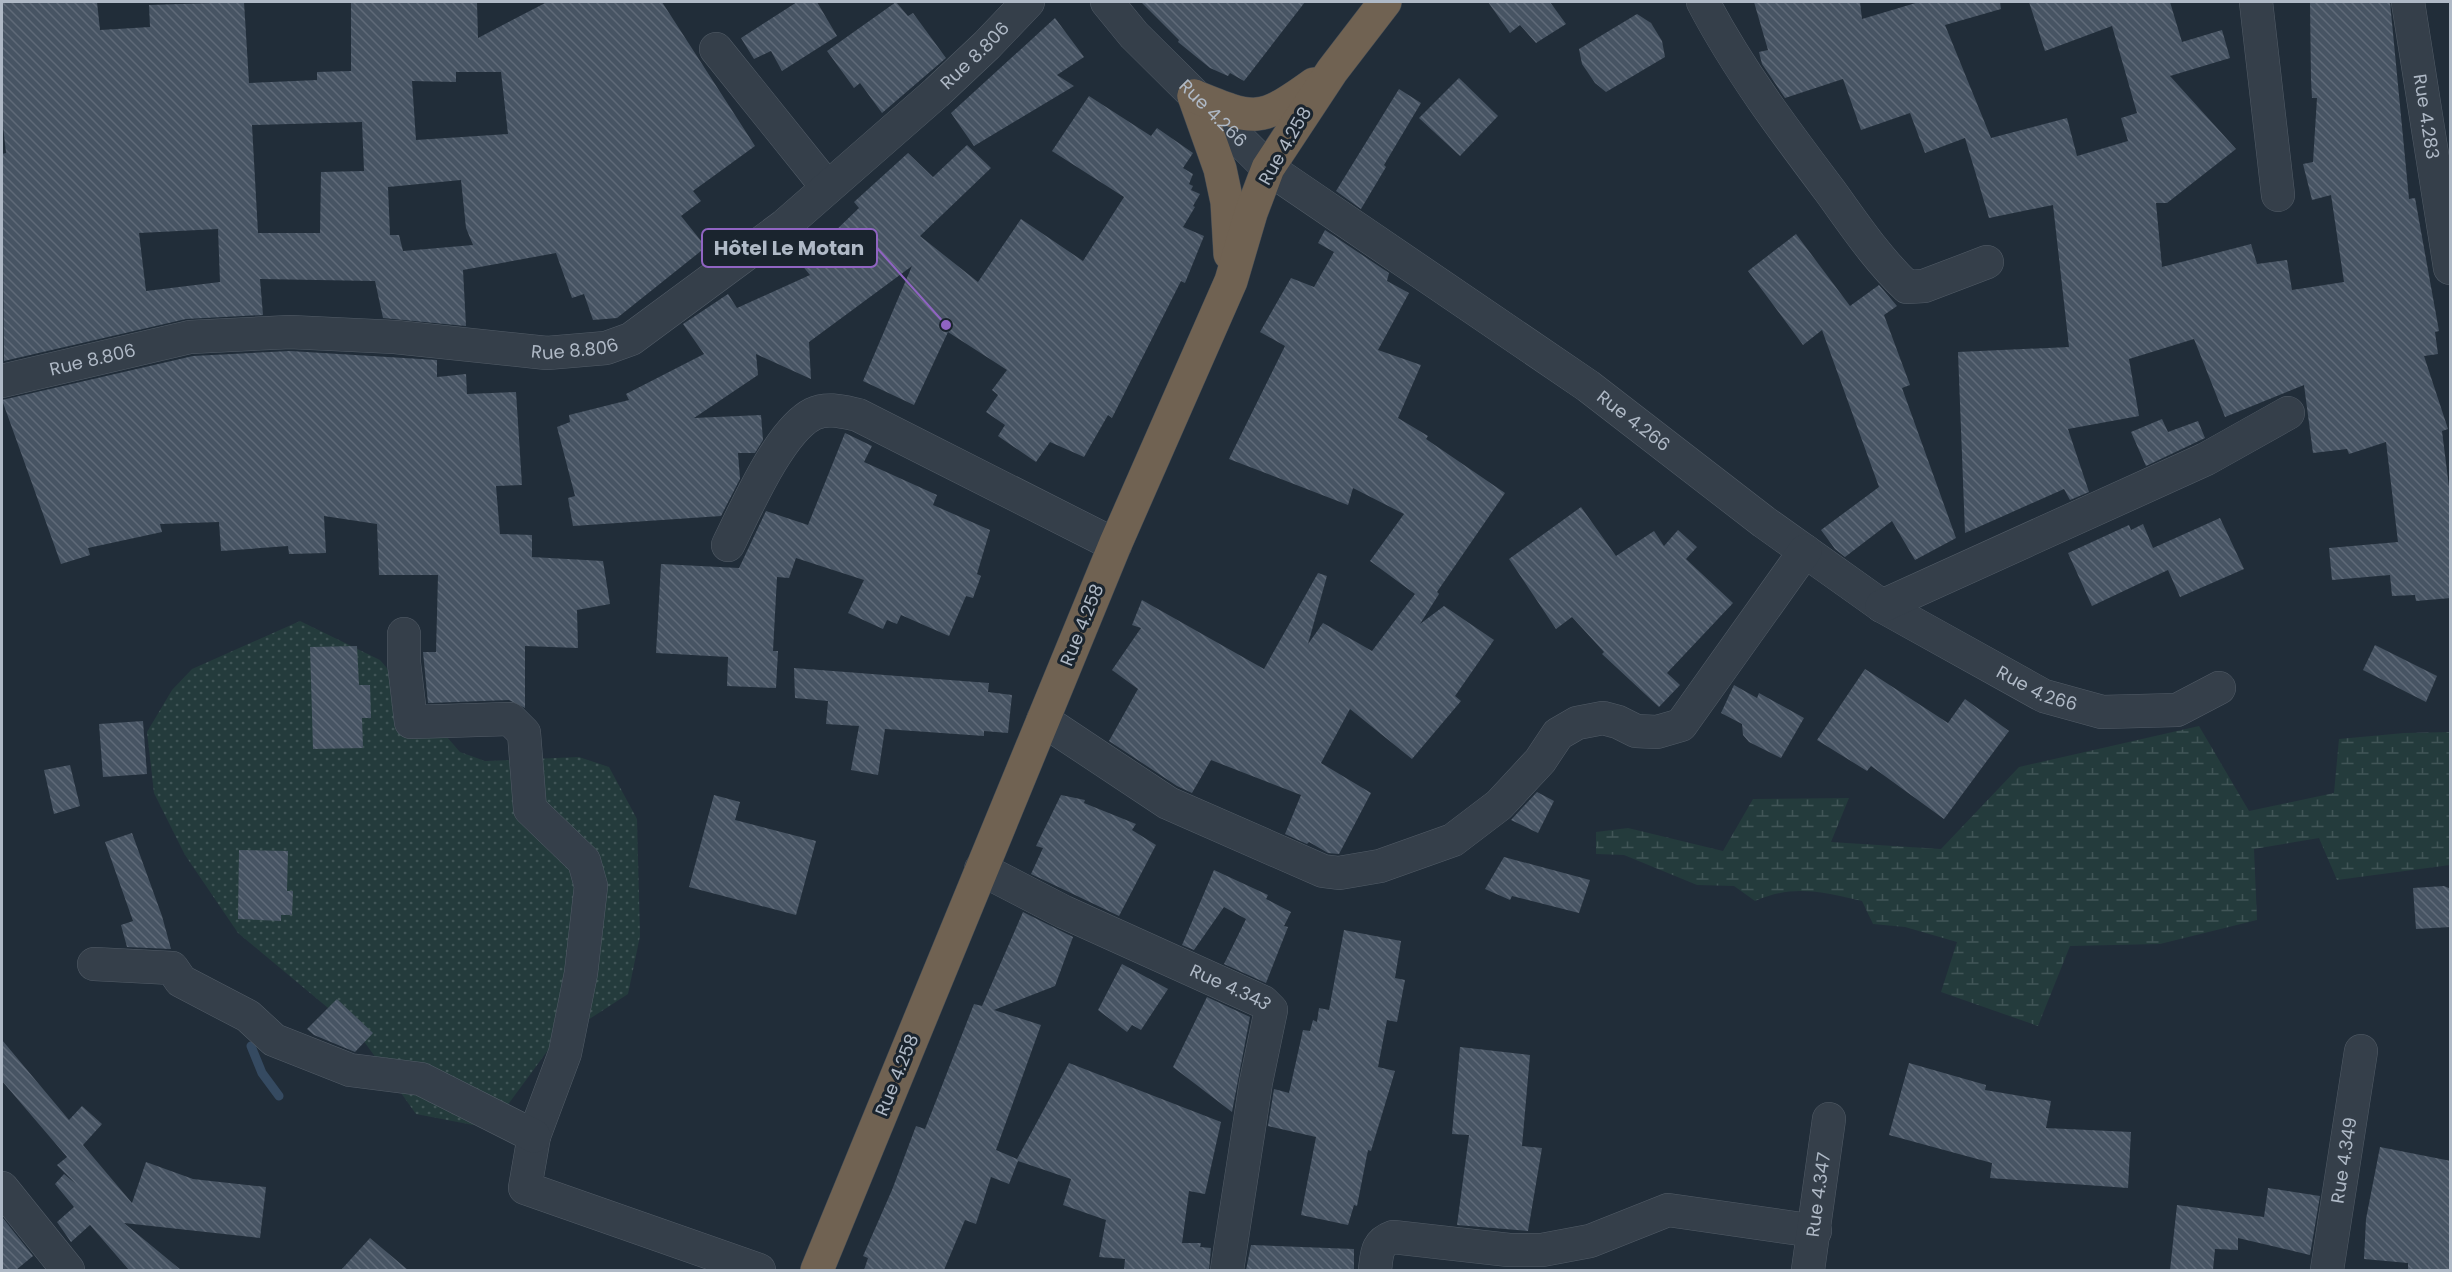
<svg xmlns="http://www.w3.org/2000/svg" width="2452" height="1272" viewBox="0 0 2452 1272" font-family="Poppins,sans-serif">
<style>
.green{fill:url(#green-dots)}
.wetland{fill:url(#wetland-marsh)}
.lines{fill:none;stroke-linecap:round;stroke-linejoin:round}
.stream{stroke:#354a61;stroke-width:9}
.building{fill:url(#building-back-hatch);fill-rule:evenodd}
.minor-casing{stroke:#525c67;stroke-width:34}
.highway-casing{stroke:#3f4954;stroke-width:34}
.minor{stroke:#353f4a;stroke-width:33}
.highway{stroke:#706252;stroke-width:33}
.labels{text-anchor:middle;stroke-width:6;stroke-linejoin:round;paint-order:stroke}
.street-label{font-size:18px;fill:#afb9c6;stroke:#1a242e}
.leader{fill:none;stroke:#9064c2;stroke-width:2}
.callout-dot{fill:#9064c2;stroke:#1a242e;stroke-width:2}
.callout{fill:#1a242e;stroke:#9064c2;stroke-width:2}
.callout-label{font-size:20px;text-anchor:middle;font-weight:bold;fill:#afb9c6}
</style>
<defs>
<pattern id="green-dots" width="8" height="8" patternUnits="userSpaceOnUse" patternTransform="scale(1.5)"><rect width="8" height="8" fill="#243b3c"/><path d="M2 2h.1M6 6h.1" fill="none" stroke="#415557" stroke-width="1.8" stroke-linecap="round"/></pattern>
<pattern id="wetland-marsh" width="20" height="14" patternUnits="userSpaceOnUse" patternTransform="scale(1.5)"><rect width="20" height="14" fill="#243b3c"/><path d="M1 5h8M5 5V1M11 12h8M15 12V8" fill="none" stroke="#415557"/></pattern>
<pattern id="building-back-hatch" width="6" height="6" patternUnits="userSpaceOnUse" patternTransform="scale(1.5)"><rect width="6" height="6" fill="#475463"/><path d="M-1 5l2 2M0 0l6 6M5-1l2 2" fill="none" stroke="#5f6a78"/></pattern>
</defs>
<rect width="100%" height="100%" fill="#212d39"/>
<path class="green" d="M300 621 380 660 460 752 485 761 579 757 609 767 637 819 640 936 628 994 554 1042 501 1114 473 1125 416 1114 358 1033 238 933 185 855 154 793 147 732 172 690 192 669Z"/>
<path class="wetland" d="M2199 726 2249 811 2334 793 2339 739 2404 733 2450 732V865L2337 880 2319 838 2254 849 2257 920 2160 944 2070 946 2038 1026 1941 992 1957 942 1905 927 1873 924 1862 901C1822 892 1794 884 1755 901L1734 886 1697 885 1624 855 1596 854V832L1628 828 1723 851 1753 799 1849 798 1831 842 1941 849 2019 767Z"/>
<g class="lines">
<path class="stream" d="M251 1046 262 1073 279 1096"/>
</g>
<g class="building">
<path d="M2 2H97L100 30 150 27 149 5 244 2 249 83 317 80V72L351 71V2H477L478 38 547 2H662L755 146 693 191 701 201 681 216 706 247 617 318 593 320 584 294 572 298 556 253 463 270 466 326 383 318 375 281 260 279 263 315 186 319 4 361 2 154 6 153 2 117ZM456 72H501L508 134 416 140 412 81 456 82ZM362 122 364 171 321 172 320 233H258L252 125ZM461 180 466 228 473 245 403 251 399 235H390L388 187ZM218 229 220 282 146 291 139 233Z"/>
<path d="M797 2H817L837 36 782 71 771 51 754 59 741 38Z"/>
<path d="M896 2 908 16 913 13 946 58 882 113 860 83 854 88 827 51Z"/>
<path d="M1141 2H1305L1244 81 1230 73 1228 76 1210 68 1178 42 1179 40Z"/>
<path d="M1488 2H1550L1566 24 1536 43 1520 25 1510 33Z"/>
<path d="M1754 2H1860L1862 19 1919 2H2000L2001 9 1945 25 1991 138 2067 118 2077 156 2128 141 2121 118 2137 113 2112 26 2045 51 2029 2H2170L2182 42 2222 30 2230 58 2170 76 2236 149 2167 203H2156L2162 267 2251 244 2257 264 2287 260 2292 290 2344 282 2331 195 2312 200 2303 164 2313 162 2317 98H2312L2311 80 2310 2H2390L2409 199 2415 198 2439 331 2435 332 2438 354 2424 356 2448 429 2442 431 2451 503V598L2416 601 2415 595 2392 596 2390 575 2332 580 2329 548 2398 542 2386 442 2349 454 2347 449 2313 453 2304 385 2225 417 2194 339 2129 359 2139 416 2068 429 2089 492 2070 500 2064 489 1965 533 1958 352 2069 347 2053 205 1989 218 1965 138 1925 153 1910 113 1861 130 1843 79 1785 98 1762 64 1759 52 1768 50Z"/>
<path d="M1637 14 1651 23 1662 41 1665 57 1606 92 1595 83 1582 64 1579 49Z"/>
<path d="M1055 18 1084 57 1057 75 1074 86 974 146 951 113Z"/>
<path d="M1459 78 1498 116 1460 156 1419 118Z"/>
<path d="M1399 89 1421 103 1384 165 1386 167 1361 209 1336 191Z"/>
<path d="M1089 96 1151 136 1157 128 1193 153 1183 168 1193 174 1189 184 1193 186 1191 190 1200 194 1193 206 1195 207 1183 227 1204 236 1185 283 1181 281 1112 418 1108 415 1084 457 1050 442 1036 462 998 436 1005 425 986 412 998 395 992 390 1007 370 948 332 914 405 863 381 912 266 809 342 811 379 756 354 758 375 694 418 761 415 763 440 755 453H738L740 479 721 516 573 526 568 498 575 496 557 427 570 422 569 415 629 400 626 394 704 354 683 324 728 294 737 308 810 275 801 264 859 208 854 202 908 153 933 177 967 145 991 168 920 236 978 282 1021 219 1083 261 1124 197 1052 151Z"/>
<path d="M1325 230 1389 273 1387 281 1409 293 1378 350 1421 365 1398 418 1428 436 1426 439 1505 493 1437 592 1439 594 1420 624 1444 606 1494 640 1455 696 1461 701 1412 759 1350 709 1321 763 1371 793 1339 854 1328 853 1309 842 1307 844 1285 834 1301 795 1211 760 1192 793 1177 786 1109 741 1138 689 1112 670 1141 628 1132 625 1142 600 1264 669 1318 573 1327 576 1308 644 1323 623 1372 651 1415 594 1370 561 1404 514 1353 488 1348 505 1229 459 1285 346 1260 332 1291 278 1314 287 1334 252 1318 243Z"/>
<path d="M1796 234 1850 306 1879 285 1897 306 1884 315 1910 385 1902 388 1956 538 1915 560 1892 521 1845 557 1835 549 1821 530 1879 487 1822 330 1803 345 1748 271Z"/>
<path d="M290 351 437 360V377L466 374 467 394 516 392 522 485 496 486 500 534 532 535V557L603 561 610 604 577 610 578 648 525 646V708L509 700 428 703 423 652H436L438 575H379L377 524 324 516 326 553 289 554 288 546 221 551 219 522 160 524 162 532 88 548 90 555 61 564 2 400 193 356Z"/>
<path d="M2162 419 2168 432 2198 421 2205 438 2146 466 2131 432Z"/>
<path d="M845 433 872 446 864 462 937 495 933 505 990 530 977 574 981 576 973 598 966 596 949 636 901 615 897 624 887 620 883 629 848 613 864 580 796 558 789 578 777 577 773 651H778L776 688 727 686 728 657 656 653 661 564 739 568 766 511 808 525Z"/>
<path d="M1581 507 1616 556 1654 531 1664 546 1678 530 1697 547 1686 559 1733 603 1667 673 1680 685 1659 707 1602 654 1604 652 1572 617 1556 629 1509 559Z"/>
<path d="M2220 518 2244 569 2180 597 2168 570 2092 606 2068 553 2129 525 2131 530 2143 524 2153 548Z"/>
<path d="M2375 645 2437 676 2426 702 2363 670Z"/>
<path d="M357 646 359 685H370L371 718H362L363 748 313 749 310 647Z"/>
<path d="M794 668 989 683 988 692 1012 695 1008 733 984 731V736L885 729 878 775 851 770 859 726 826 724 828 701 795 698Z"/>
<path d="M1865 669 1948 723 1965 699 2009 731 1944 819 1871 766 1867 771 1817 740Z"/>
<path d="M1734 685 1757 698 1759 693 1804 718 1781 758 1749 742 1743 735 1742 724 1721 713Z"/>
<path d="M143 721 147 774 103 777 99 724Z"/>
<path d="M70 765 80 806 54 814 44 770Z"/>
<path d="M1537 792 1554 801 1538 833 1511 820Z"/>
<path d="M714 795 740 802 735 820 816 841 796 915 689 887Z"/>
<path d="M1061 795 1085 800 1084 803 1136 824 1132 830 1156 845 1119 916 1031 874 1043 848 1036 846Z"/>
<path d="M132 833 162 916 171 949 127 947 121 925 133 921 105 842Z"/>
<path d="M239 850 288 851 287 891H293L292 915H281V921L238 919Z"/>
<path d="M1504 857 1590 880 1579 913 1512 896 1510 900 1485 889Z"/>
<path d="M1214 870 1268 895 1266 899 1291 912 1284 926 1288 927 1266 983 1224 964 1246 919 1224 907 1194 950 1182 945Z"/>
<path d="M2444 886 2451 889V927L2416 929 2413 888Z"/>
<path d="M1023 912 1073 937 1055 986 994 1010 1041 1025 996 1150 1017 1159 1069 1063 1221 1122 1205 1194 1189 1191 1182 1243H1201L1200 1247 1211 1248 1209 1270H1124L1125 1259 1099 1257 1106 1220 1063 1205 1071 1179 1018 1161 1009 1184 991 1177 976 1224 965 1220 944 1270H864L868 1258 863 1256 892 1190 916 1126 925 1129 974 1004 982 1006Z"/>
<path d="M1344 930 1401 941 1395 978 1405 980 1397 1022 1387 1020 1378 1067 1395 1071 1371 1151 1368 1150 1357 1206 1354 1205 1348 1225 1301 1215 1316 1137 1268 1126 1274 1089 1289 1093 1303 1030 1310 1031 1313 1020 1317 1022 1319 1008 1329 1010Z"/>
<path d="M1122 964 1168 989 1141 1030 1132 1025 1127 1032 1098 1010Z"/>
<path d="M1207 997 1250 1017 1232 1112 1173 1067Z"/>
<path d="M337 999 373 1033 355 1052 314 1035 307 1029Z"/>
<path d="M2 1040 69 1120 82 1106 102 1124 83 1145 132 1203 146 1162 193 1179 266 1187 260 1238 124 1223 181 1270H129L90 1225 71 1242 57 1222 74 1207 55 1184 64 1174 76 1184 57 1165 67 1157 2 1081Z"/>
<path d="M1460 1047 1530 1055 1522 1146 1542 1148 1528 1231 1457 1225 1469 1135 1452 1134Z"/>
<path d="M1909 1063 1986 1085 1985 1090 2051 1101 2046 1128 2131 1132 2128 1188 1990 1178 1992 1163 1889 1135Z"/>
<path d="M2380 1147 2451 1161V1270H2408V1263L2364 1259 2366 1219Z"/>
<path d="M2268 1188 2320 1196 2310 1255 2238 1238V1250L2215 1249 2213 1270H2170L2177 1205 2264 1217Z"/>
<path d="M2 1217 33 1256 16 1270H2Z"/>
<path d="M370 1238 408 1270H341Z"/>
<path d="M1251 1245 1354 1249V1270H1246Z"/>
</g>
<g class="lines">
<g class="minor-casing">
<g id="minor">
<path id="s1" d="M1107 2 1134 35 1268 168 1588 386 1764 522 1882 606 2044 696 2102 712 2177 710 2219 688"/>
<path d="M1703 2C1738 69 1784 130 1830 191 1854 224 1877 259 1907 287L1924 286 1987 262"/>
<path d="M2256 2 2278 195"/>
<path id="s2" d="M2408 2 2450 268"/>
<path d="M716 49 827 187"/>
<path id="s3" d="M2 381 190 337 290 332 395 337 547 353 606 348 631 339 784 226 936 93 987 45 1028 2"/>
<path d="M728 545C745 511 779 431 813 414 827 407 844 412 858 415L1115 545"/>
<path d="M1882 606 2206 459 2288 413"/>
<path d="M404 634V663L411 722 510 719 524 733 530 809 584 861 591 886 581 973 565 1053 534 1136 525 1188 759 1270"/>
<path d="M1043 720 1168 803 1323 871 1339 873 1380 866 1453 840 1499 805 1540 761 1558 734 1577 723 1603 718 1618 722 1636 731 1657 732 1681 725 1805 551"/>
<path id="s4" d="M981 869 1064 912 1263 1002 1271 1010 1256 1082 1227 1270"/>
<path d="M94 964 172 968 181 981 248 1016 274 1040 350 1070 421 1079 534 1136"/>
<path d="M2 1188 68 1270"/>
<path d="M1375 1270C1377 1254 1376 1243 1393 1237L1509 1250H1542L1590 1241 1668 1210 1815 1231"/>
<path id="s5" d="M1808 1270 1829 1119"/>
<path id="s6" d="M2327 1270 2361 1051"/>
</g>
</g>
<g class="highway-casing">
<g id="highway">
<path d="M1194 96 1220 169 1227 202 1230 254"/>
<path d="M1194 96C1255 121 1260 123 1314 84"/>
<path d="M817 1270 1115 545 1231 281 1251 213 1268 168 1332 71 1385 2"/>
</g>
</g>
<use href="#minor" class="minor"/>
<use href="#highway" class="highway"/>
</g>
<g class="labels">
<g class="street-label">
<text dy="6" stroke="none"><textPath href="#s3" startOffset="1083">Rue 8.806</textPath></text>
<text dy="6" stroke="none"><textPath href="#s1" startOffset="154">Rue 4.266</textPath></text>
<text dy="6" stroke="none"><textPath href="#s2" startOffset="116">Rue 4.283</textPath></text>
<text transform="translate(1285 146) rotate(-60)" y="6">Rue 4.258</text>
<text dy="6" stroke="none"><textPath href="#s3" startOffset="579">Rue 8.806</textPath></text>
<text dy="6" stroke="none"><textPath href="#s3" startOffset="93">Rue 8.806</textPath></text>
<text dy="6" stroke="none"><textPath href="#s1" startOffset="676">Rue 4.266</textPath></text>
<text transform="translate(1082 625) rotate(-68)" y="6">Rue 4.258</text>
<text dy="6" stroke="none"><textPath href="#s1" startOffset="1162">Rue 4.266</textPath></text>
<text dy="6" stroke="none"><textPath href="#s4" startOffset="276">Rue 4.343</textPath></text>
<text transform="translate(897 1075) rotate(-68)" y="6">Rue 4.258</text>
<text dy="6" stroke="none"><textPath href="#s6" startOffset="111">Rue 4.349</textPath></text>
<text dy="6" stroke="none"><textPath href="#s5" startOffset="76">Rue 4.347</textPath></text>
</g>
</g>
<path class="leader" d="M946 325L877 248"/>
<circle class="callout-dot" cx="946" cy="325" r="6"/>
<rect class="callout" x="702" y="229" width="175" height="38" rx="6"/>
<g class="callout-label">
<text x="789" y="255">Hôtel Le Motan</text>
</g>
<rect width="2452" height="1272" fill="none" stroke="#afb9c6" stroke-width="6"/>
</svg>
